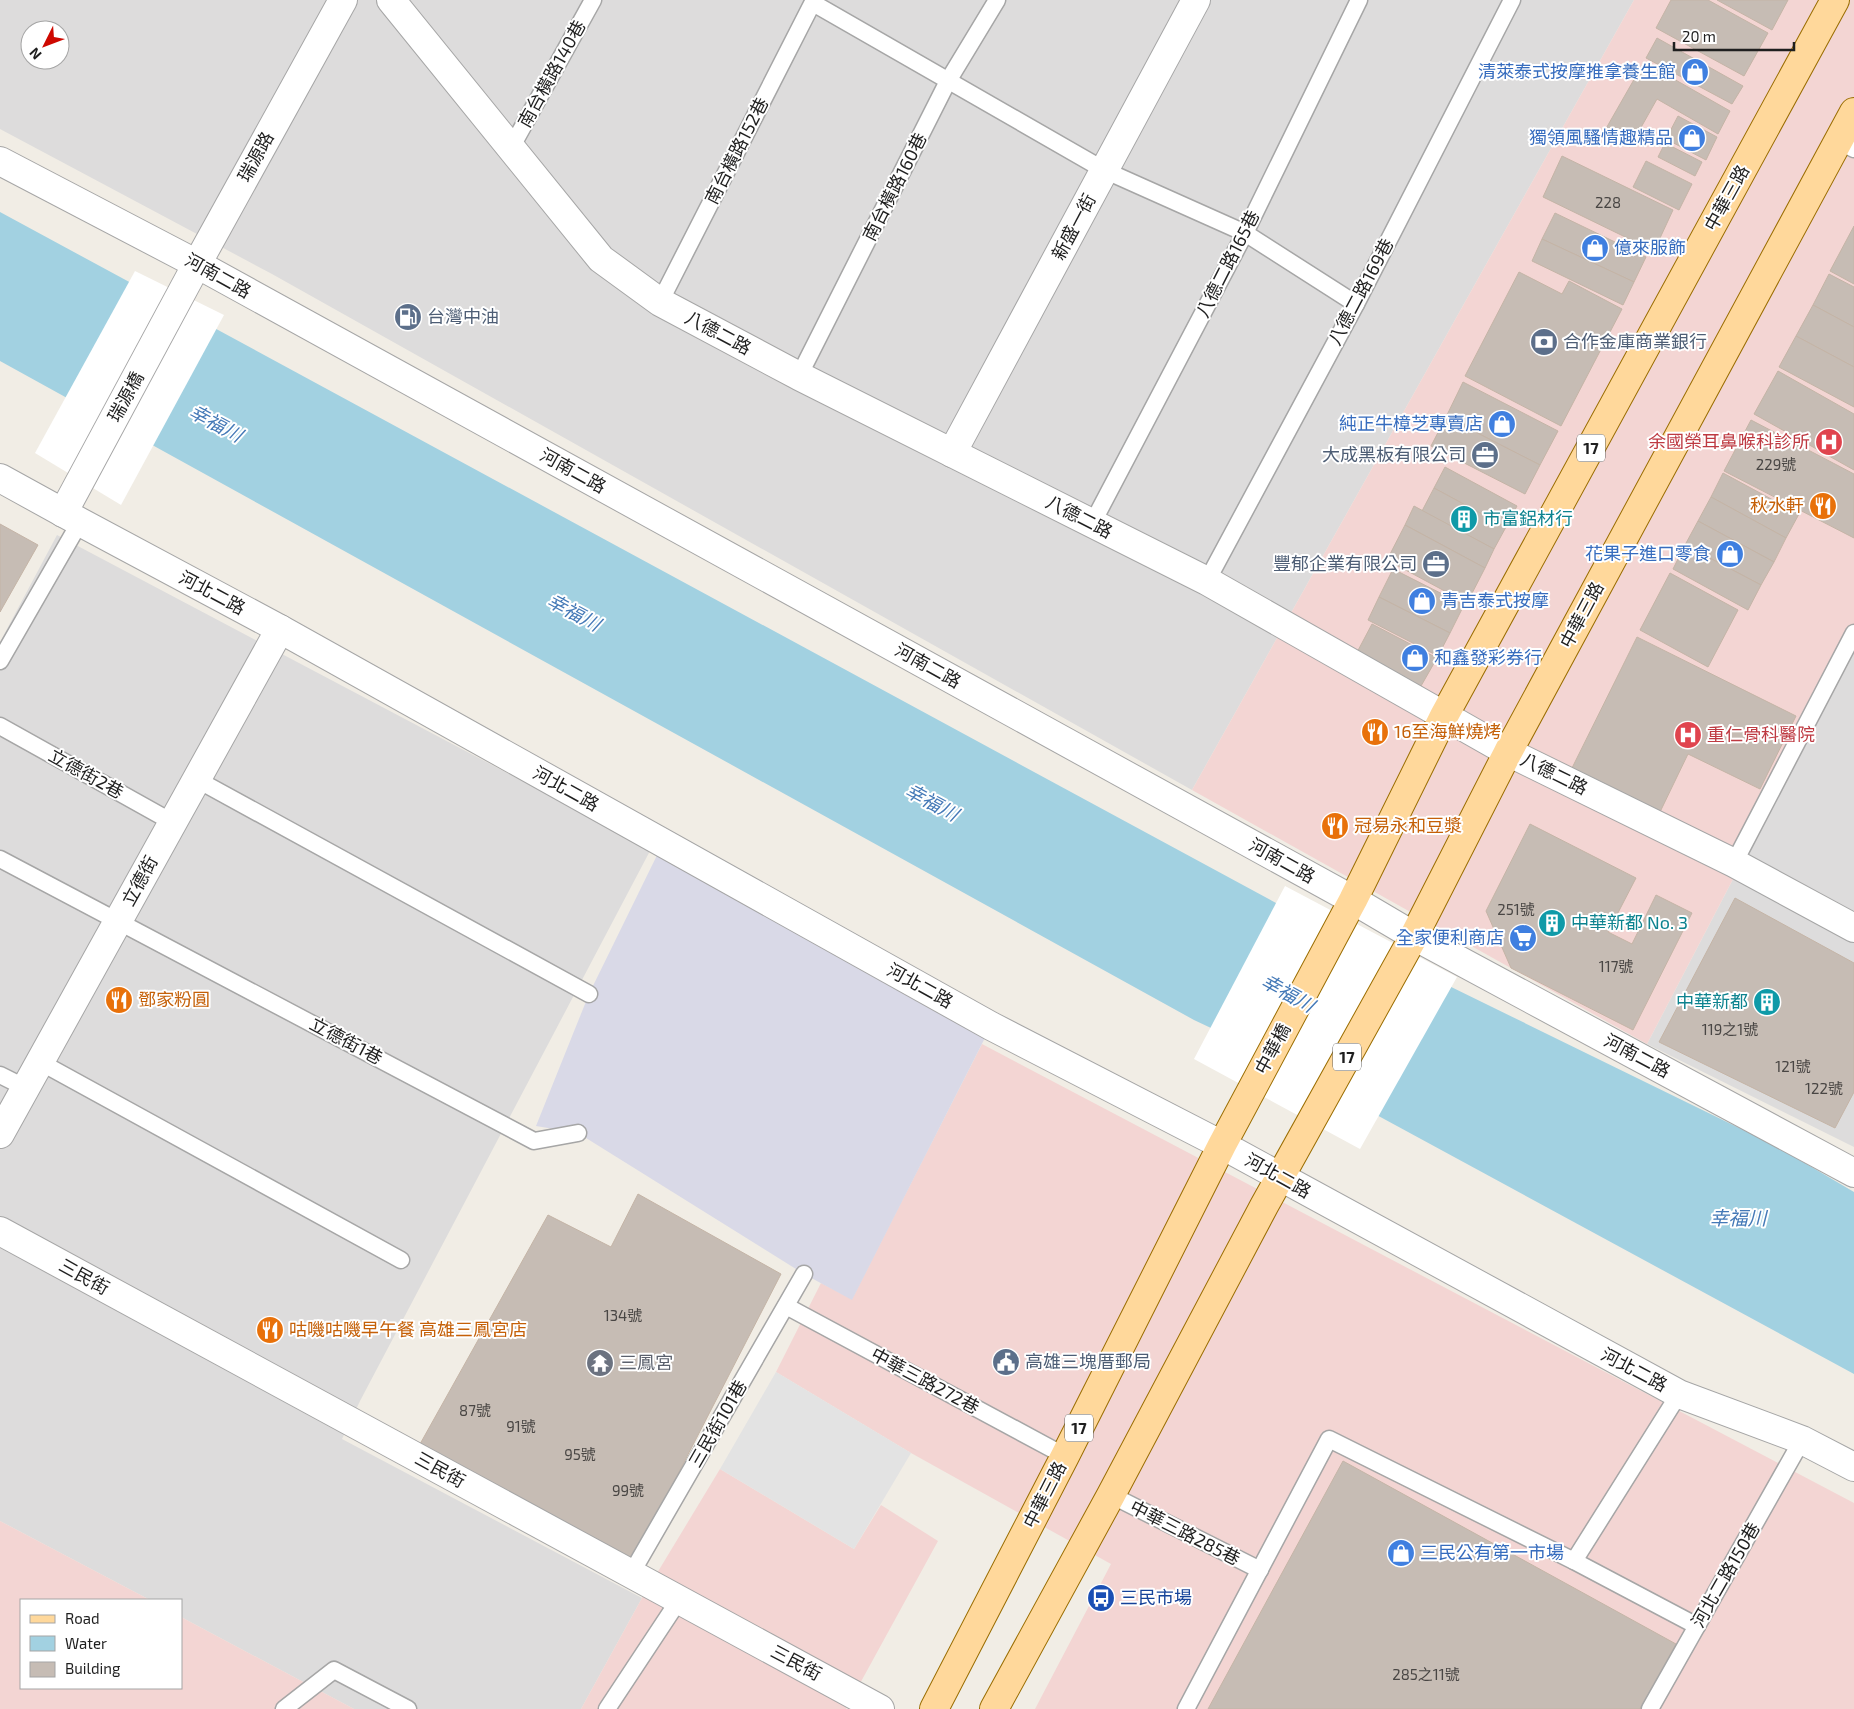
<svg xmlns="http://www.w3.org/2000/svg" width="1854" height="1709" viewBox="0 0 1854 1709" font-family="'Exo 2','Noto Sans TC',sans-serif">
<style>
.residential{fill:#dddcdc;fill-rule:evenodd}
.commercial{fill:#f3d5d3}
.parking{fill:#e3e3e3}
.plaza{fill:#d9d9e7}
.water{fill:#a2d1e1}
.pier{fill:#fff}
.building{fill:#c6bcb4;stroke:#c4b4a6}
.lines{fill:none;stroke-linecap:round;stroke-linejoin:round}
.service-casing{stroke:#a6a6a6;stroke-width:19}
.minor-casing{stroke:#a6a6a6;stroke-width:30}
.primary-casing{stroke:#9a6d00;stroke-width:30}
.service{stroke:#fff;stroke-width:16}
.minor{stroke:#fff;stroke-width:28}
.primary{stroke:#ffd89b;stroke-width:28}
.labels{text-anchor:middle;stroke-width:4;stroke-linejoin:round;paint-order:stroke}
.number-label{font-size:15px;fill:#494644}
.shield{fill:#fff;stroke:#626262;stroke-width:1}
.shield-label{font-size:16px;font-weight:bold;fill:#1f1f1f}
.shop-label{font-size:18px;fill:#366cbe;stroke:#fff;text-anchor:end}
.street-label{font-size:18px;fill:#1f1f1f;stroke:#fff}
.service-label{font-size:18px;fill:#4e5e75;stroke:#fff;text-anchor:start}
.health-label{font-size:18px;fill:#be3a42;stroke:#fff;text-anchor:end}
.food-label{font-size:18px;fill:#c56008;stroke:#fff;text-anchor:start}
.culture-label{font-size:18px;fill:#0d838f;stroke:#fff;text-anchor:start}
.worship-label{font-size:18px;fill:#5b616d;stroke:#fff;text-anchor:start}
.transit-label{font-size:18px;fill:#164399;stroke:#fff;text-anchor:start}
.water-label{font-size:19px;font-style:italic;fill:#4479b7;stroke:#fff}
</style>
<rect width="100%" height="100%" fill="#f1ede5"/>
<g class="residential">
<path d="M0 0H1634L1192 790 272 274 0 129ZM30 30H60V60H30Z"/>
<path d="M57 535 651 849 360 1401 342 1439 642 1598 581 1709H354L181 1617V1600H150L0 1521V642Z"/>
<path d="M1854 647V1147L1647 1044Z"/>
</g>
<g class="commercial">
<path d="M1634 0H1854V647L1647 1044 1192 790Z"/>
<path d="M982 1044 1854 1503V1709H1035L1111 1564 911 1453 776 1372 821 1283 852 1299Z"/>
<path d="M720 1469 854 1549 881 1505 938 1541 846 1709H581L642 1598Z"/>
<path d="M0 1521 150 1600H21V1688H181V1617L354 1709H0Z"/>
</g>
<path class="parking" d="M776 1372 911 1453 854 1549 720 1469Z"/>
<path class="plaza" d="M663 843 991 1026 852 1300 804 1274 578 1133 536 1126 589 994Z"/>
<path class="water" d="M0 212 1326 930 1441 982 1776 1146 1854 1192V1374L1373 1113 1281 1061 1194 1020 0 361Z"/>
<g class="pier">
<path d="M135 271 224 315 121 505 35 453Z"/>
<path d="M1285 886 1457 977 1360 1149 1194 1059Z"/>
</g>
<g class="building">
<path d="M1671 0H1708L1768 33 1744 76 1656 28Z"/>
<path d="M1717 0H1788L1772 30Z"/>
<path d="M1657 38 1743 86 1732 104 1646 58Z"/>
<path d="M1644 62 1730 111 1718 134 1657 99 1630 147 1604 132Z"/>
<path d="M1678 116 1717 137 1706 160 1666 139Z"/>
<path d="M1665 143 1702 162 1695 176 1658 157Z"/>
<path d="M1562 156 1673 210 1654 251 1543 197Z"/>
<path d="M1646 161 1692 184 1679 210 1633 187Z"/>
<path d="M1555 213 1646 257 1634 282 1542 239Z"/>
<path d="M1854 226V284L1830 271Z"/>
<path d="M1542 239 1634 282 1623 305 1532 261Z"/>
<path d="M1519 272 1562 294 1569 281 1622 309 1561 426 1465 376Z"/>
<path d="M1829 274 1854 287V327L1813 305Z"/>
<path d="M1813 305 1854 327V367L1796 336Z"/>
<path d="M1796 336 1854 367V407L1779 367Z"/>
<path d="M1778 371 1854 414V470L1754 414Z"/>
<path d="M1463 382 1558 431 1540 465 1446 417Z"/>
<path d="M1446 417 1540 465 1525 494 1431 446Z"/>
<path d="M1751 420 1854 474V538L1724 471Z"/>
<path d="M1445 467 1517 506 1506 527 1434 488Z"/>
<path d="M1723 473 1799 514 1786 538 1711 497Z"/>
<path d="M1434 488 1506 527 1494 549 1422 511Z"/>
<path d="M1711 497 1786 538 1774 562 1698 521Z"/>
<path d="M1414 506 1494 549 1485 568 1405 525Z"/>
<path d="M1698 521 1774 562 1761 585 1685 545Z"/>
<path d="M0 524 38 545 0 612Z"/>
<path d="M1405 525 1485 568 1467 603 1387 560Z"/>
<path d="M1685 545 1761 585 1748 610 1673 569Z"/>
<path d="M1393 569 1464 605 1450 633 1379 597Z"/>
<path d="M1670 573 1738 610 1708 667 1640 630Z"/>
<path d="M1379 597 1450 633 1438 656 1368 620Z"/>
<path d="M1372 624 1437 658 1417 693 1354 658Z"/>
<path d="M1637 637 1796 716 1760 789 1688 754 1660 812 1572 768Z"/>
<path d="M1530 824 1636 878 1608 932 1632 944 1656 895 1692 913 1633 1030 1511 968 1486 911Z"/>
<path d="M1735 898 1854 963V1092L1835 1128 1659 1042Z"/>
<path d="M638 1194 781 1274 629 1569 415 1453 548 1215 611 1247Z"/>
<path d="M1343 1461 1676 1644 1640 1709H1208Z"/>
</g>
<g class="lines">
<g class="service-casing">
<g id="service">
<path d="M813 3 1104 170 1245 233 1356 304"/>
<path d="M1838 141 1854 149"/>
<path d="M511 148 593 0"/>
<path d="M660 302 814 0"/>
<path d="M799 376 948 81 997 0"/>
<path d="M1092 524 1245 233 1359 0"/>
<path d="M1207 581 1356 304 1512 0"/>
<path d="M0 661 80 522"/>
<path d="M0 726 172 822"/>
<path d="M196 779 589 994"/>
<path d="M0 859 534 1141 578 1133"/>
<path d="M1734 863 1854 633"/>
<path d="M40 1062 401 1260"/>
<path d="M0 1075 26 1088"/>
<path d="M786 1306 1065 1456"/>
<path d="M1111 1495 1260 1570"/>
<path d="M1574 1561 1679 1394"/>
<path d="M631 1574 804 1274"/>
<path d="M284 1709 334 1670 408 1709"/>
<path d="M607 1709 679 1600"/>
<path d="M1186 1709 1329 1439 1574 1561 1697 1626"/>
<path d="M1650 1709 1802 1440"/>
</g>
</g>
<g class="minor-casing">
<g id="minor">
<path d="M391 0 601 259 660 302 799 376 1207 581 1508 752 1734 863 1854 928"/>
<path d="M0 161 197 264 1353 900 1414 936 1854 1173"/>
<path d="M952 453 1196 0"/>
<path d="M0 478 80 522 280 629 991 1026 1222 1145 1679 1394 1802 1440 1854 1467"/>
<path d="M63 513 197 264 343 0"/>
<path d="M0 1134 280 629"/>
<path d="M0 1231 880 1709"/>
</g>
</g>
<g class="primary-casing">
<g id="primary">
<path d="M934 1709 1065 1456 1222 1145 1353 900 1444 716 1835 0"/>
<path d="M994 1709 1111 1495 1264 1206 1414 936 1508 752 1854 112"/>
</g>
</g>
<use href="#service" class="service"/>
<use href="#minor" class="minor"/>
<use href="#primary" class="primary"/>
</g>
<defs>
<g id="shop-disc" transform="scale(1.4375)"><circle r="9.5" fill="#3f7fe0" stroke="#fff"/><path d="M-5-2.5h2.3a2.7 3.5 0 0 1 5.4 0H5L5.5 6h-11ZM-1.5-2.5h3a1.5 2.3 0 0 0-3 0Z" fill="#fff"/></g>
<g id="fuel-disc" transform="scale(1.4375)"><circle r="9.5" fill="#5c6f8a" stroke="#fff"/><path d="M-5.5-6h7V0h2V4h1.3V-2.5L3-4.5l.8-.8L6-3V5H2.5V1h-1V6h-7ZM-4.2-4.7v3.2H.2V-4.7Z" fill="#fff"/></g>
<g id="bank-disc" transform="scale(1.4375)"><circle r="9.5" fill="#5c6f8a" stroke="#fff"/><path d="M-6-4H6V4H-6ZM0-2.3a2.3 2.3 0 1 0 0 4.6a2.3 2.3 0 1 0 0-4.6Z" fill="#fff"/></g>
<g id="hospital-disc" transform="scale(1.4375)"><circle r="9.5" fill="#e0444e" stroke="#fff"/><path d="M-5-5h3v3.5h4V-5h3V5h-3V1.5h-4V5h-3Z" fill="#fff"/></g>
<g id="office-disc" transform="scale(1.4375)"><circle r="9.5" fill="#5c6f8a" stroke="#fff"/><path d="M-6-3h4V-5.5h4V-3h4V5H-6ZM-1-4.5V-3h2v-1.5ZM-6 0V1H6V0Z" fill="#fff"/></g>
<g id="restaurant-disc" transform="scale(1.4375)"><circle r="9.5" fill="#e8710a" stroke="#fff"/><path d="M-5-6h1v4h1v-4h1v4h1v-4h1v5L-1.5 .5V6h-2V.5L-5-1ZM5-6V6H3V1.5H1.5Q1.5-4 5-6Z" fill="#fff"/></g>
<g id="building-disc" transform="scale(1.4375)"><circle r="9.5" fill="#0f9aa8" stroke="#fff"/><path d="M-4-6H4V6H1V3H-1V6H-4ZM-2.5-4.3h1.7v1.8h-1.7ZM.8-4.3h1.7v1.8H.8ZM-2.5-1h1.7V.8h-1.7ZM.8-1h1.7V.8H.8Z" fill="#fff"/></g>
<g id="supermarket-disc" transform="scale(1.4375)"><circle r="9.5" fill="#3f7fe0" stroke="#fff"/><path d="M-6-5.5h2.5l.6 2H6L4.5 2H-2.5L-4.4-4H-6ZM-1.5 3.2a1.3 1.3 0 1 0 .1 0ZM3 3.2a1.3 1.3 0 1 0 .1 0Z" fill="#fff"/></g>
<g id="civic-disc" transform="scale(1.4375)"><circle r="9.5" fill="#5c6f8a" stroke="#fff"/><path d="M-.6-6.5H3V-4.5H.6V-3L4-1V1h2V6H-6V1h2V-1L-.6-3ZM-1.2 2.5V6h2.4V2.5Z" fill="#fff"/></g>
<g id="temple-disc" transform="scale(1.4375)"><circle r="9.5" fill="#6b7280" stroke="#fff"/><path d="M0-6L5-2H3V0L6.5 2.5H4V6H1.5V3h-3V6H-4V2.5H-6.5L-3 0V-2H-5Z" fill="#fff"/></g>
<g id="bus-disc" transform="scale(1.4375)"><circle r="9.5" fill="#1a4fb4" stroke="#fff"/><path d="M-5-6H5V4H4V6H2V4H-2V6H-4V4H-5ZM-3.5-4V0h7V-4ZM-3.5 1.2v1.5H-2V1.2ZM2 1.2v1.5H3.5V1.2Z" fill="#fff"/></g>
</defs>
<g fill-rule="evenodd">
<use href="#shop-disc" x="1695" y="72"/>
<use href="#shop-disc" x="1692" y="138"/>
<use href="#shop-disc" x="1595" y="248"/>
<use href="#fuel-disc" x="408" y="317"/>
<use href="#bank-disc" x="1544" y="342"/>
<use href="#shop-disc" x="1502" y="424"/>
<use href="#hospital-disc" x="1829" y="442"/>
<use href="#office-disc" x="1485" y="455"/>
<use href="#restaurant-disc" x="1823" y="506"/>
<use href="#building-disc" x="1464" y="519"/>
<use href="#shop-disc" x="1730" y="554"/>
<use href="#office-disc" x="1436" y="564"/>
<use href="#shop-disc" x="1422" y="601"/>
<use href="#shop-disc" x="1415" y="658"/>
<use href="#restaurant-disc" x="1375" y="732"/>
<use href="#hospital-disc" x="1688" y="735"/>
<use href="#restaurant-disc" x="1335" y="826"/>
<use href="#building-disc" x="1552" y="923"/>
<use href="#supermarket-disc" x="1523" y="938"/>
<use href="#restaurant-disc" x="119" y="1000"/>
<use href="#building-disc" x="1767" y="1002"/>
<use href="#restaurant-disc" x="270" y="1330"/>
<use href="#civic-disc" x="1006" y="1362"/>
<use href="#temple-disc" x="600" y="1363"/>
<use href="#shop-disc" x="1401" y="1553"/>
<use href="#bus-disc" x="1101" y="1598"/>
</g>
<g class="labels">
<g class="number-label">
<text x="1608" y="208">228</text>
<text x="1776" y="470">229號</text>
<text x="1516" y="915">251號</text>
<text x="1616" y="972">117號</text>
<text x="1730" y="1035">119之1號</text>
<text x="1793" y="1072">121號</text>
<text x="1824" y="1094">122號</text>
<text x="623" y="1321">134號</text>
<text x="475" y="1416">87號</text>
<text x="521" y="1432">91號</text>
<text x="580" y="1460">95號</text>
<text x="628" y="1496">99號</text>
<text x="1426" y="1680">285之11號</text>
</g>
<g class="shield">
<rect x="1577" y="434.5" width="28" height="27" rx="4"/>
<rect x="1333" y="1043.5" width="28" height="27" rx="4"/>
<rect x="1065" y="1414.5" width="28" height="27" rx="4"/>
</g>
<g class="shield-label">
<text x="1591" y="454">17</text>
<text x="1347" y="1063">17</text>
<text x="1079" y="1434">17</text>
</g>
<g class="shop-label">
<text x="1676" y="78">清萊泰式按摩推拿養生館</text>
<text x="1673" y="144">獨領風騷情趣精品</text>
<text x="1614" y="254" text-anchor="start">億來服飾</text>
<text x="1483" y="430">純正牛樟芝專賣店</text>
<text x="1711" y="560">花果子進口零食</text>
<text x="1441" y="607" text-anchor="start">青吉泰式按摩</text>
<text x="1434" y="664" text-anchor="start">和鑫發彩券行</text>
<text x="1504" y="944">全家便利商店</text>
<text x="1420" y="1559" text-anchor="start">三民公有第一市場</text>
</g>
<g class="street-label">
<text transform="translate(552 74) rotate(-61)" y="6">南台橫路140巷</text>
<text transform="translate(737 151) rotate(-63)" y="6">南台橫路152巷</text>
<text transform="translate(256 157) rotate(-61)" y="6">瑞源路</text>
<text transform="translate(895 187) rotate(-63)" y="6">南台橫路160巷</text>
<text transform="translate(1727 198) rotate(-61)" y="6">中華三路</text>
<text transform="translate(1074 227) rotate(-62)" y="6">新盛一街</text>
<text transform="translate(1228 264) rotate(-63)" y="6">八德二路165巷</text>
<text transform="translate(218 276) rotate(29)" y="6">河南二路</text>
<text transform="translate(1361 292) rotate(-62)" y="6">八德二路169巷</text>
<text transform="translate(718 333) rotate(28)" y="6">八德二路</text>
<text transform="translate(126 397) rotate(-61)" y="6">瑞源橋</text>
<text transform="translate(573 471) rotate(29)" y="6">河南二路</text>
<text transform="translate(1079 517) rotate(27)" y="6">八德二路</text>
<text transform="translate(212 593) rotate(28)" y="6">河北二路</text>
<text transform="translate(1582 615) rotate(-62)" y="6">中華三路</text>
<text transform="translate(928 666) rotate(29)" y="6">河南二路</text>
<text transform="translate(86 774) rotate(29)" y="6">立德街2巷</text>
<text transform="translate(1554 774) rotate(26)" y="6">八德二路</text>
<text transform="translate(566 789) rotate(29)" y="6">河北二路</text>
<text transform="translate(1282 861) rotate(29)" y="6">河南二路</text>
<text transform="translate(140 881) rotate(-61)" y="6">立德街</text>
<text transform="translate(920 986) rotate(29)" y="6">河北二路</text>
<text transform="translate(346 1041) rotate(28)" y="6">立德街1巷</text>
<text transform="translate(1273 1049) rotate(-62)" y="6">中華橋</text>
<text transform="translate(1637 1056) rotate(28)" y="6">河南二路</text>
<text transform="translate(1278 1176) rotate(29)" y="6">河北二路</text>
<text transform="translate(84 1277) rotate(29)" y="6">三民街</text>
<text transform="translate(1634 1370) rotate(28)" y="6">河北二路</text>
<text transform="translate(925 1381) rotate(28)" y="6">中華三路272巷</text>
<text transform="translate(718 1424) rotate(-60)" y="6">三民街101巷</text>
<text transform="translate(440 1470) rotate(29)" y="6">三民街</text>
<text transform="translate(1045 1495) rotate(-63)" y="6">中華三路</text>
<text transform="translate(1185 1533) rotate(27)" y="6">中華三路285巷</text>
<text transform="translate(1726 1575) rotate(-60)" y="6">河北二路150巷</text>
<text transform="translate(796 1663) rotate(28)" y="6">三民街</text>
</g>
<g class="service-label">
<text x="427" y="323">台灣中油</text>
<text x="1563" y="348">合作金庫商業銀行</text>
<text x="1466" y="461" text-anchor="end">大成黑板有限公司</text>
<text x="1417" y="570" text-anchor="end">豐郁企業有限公司</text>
<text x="1025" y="1368">高雄三塊厝郵局</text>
</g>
<g class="health-label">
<text x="1810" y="448">余國榮耳鼻喉科診所</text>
<text x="1707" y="741" text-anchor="start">重仁骨科醫院</text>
</g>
<g class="food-label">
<text x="1804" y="512" text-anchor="end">秋水軒</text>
<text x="1394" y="738">16至海鮮燒烤</text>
<text x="1354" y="832">冠易永和豆漿</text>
<text x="138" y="1006">鄧家粉圓</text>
<text x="289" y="1336">咕嘰咕嘰早午餐 高雄三鳳宮店</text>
</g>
<g class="culture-label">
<text x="1483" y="525">市富鋁材行</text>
<text x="1571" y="929">中華新都 No. 3</text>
<text x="1748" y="1008" text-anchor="end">中華新都</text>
</g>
<g class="worship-label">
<text x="619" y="1369">三鳳宮</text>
</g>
<g class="transit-label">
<text x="1120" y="1604">三民市場</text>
</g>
<g class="water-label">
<text transform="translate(216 423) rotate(28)" y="7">幸福川</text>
<text transform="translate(574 612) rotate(28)" y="7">幸福川</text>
<text transform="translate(932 802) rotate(28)" y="7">幸福川</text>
<text transform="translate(1288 993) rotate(29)" y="7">幸福川</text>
<text x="1738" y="1225">幸福川</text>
</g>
</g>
<rect x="20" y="1599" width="162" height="90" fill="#ffffff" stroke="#a5a5a5"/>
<rect x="30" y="1615" width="25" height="8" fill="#ffd89b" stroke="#a5a5a5"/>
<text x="65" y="1624" font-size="15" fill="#1f1f1f">Road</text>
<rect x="30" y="1636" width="25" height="15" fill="#a2d1e1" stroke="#a5a5a5"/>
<text x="65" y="1649" font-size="15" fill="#1f1f1f">Water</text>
<rect x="30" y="1662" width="25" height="15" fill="#c6bcb4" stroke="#a5a5a5"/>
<text x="65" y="1674" font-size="15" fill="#1f1f1f">Building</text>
<g transform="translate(45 45) rotate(228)"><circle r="24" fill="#ffffff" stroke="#a5a5a5"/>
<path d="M0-4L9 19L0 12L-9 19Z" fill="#ce0800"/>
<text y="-8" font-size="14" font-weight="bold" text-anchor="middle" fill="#1f1f1f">N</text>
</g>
<path d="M1674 42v8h120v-8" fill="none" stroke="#1f1f1f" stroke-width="2.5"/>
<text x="1682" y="42" font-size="15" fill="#1f1f1f" stroke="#ffffff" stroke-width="4" paint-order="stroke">20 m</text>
</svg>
